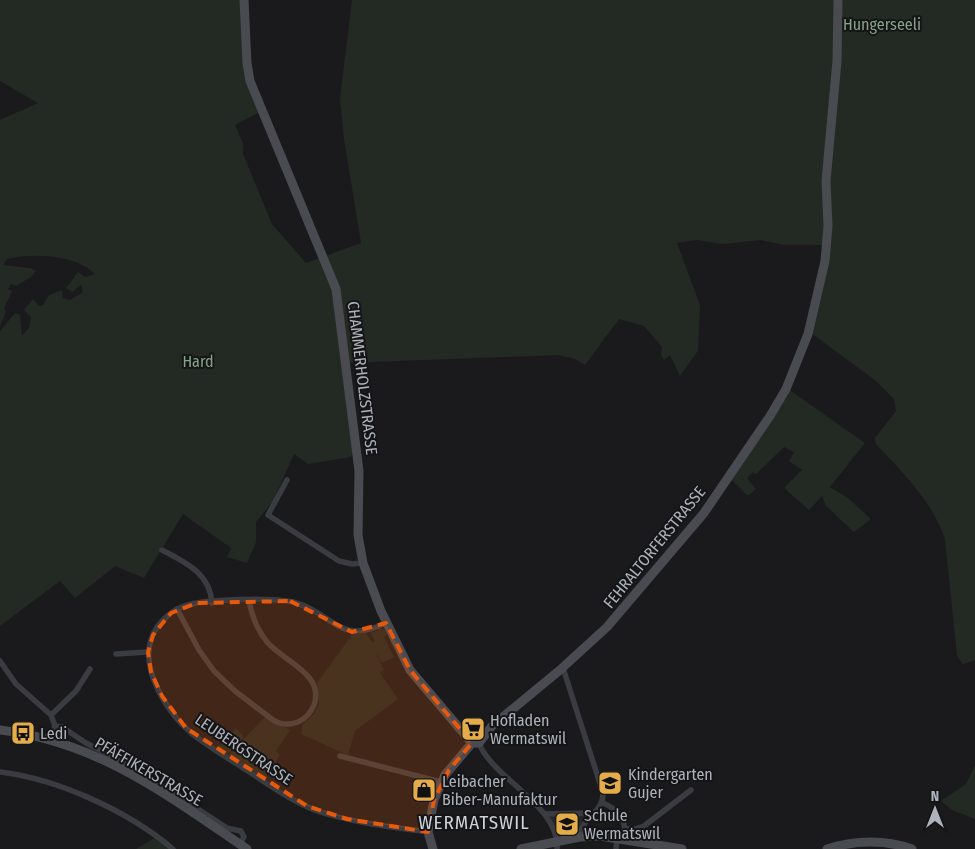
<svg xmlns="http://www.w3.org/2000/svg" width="975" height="849" viewBox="0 0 975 849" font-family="'Fira Sans Condensed',sans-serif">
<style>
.built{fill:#262629}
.green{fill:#222a23}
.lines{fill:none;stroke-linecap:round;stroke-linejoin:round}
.street{stroke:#3b3c41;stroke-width:5.5}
.secondary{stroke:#4a4b51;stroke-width:9}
.marked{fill:#e8590c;fill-opacity:0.2;stroke:#e8590c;stroke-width:4;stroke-dasharray:10 6;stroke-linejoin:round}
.labels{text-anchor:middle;stroke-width:4;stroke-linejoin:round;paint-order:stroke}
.park-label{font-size:16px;fill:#86a488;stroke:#151517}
.street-label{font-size:16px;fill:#aeb2bb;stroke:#151517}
.poi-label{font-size:16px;fill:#aeb2bb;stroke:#151517;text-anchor:start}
.quarter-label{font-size:19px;letter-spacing:1px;fill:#ced1d7;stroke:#151517}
</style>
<rect width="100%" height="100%" fill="#1a1a1c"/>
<path class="built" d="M586 813 584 822 574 835 560 837 549 817Z"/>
<g class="green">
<path d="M0 0H244L247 55 262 111 235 125 243 143V154L272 224 306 263 361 243 344 139 340 98 352 0H975V660L963 664 957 656 945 539C932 501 903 473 876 444L875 438 896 411 894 399 876 381 811 333 829 245H784L761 240 723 244 697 240 677 243 700 305 698 351 680 376 670 355 664 360 661 355 662 347 644 326 619 319 585 365 575 359 558 355 346 363 356 445 351 457 308 464 294 454 273 501 256 522V542L247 563 227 557 231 548 183 514 144 578 115 566 75 598 60 581 0 626V331L15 313 20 315 22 336 29 328 31 317 24 310 33 299 39 306 43 305 49 295 62 290 63 298 70 300 83 292 81 285 72 292 66 288 78 272 85 277 95 274C74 254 34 253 7 259L3 265 30 268 36 271 31 277 16 286 11 284 8 289 12 291 4 309 6 312 0 326V120L38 103 0 81Z"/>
<path d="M788 389 865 443 830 487 848 498 871 519 854 532 826 506 822 496 809 510 784 488 802 470 789 461 794 452 784 447 756 474 753 472 747 478 756 489 748 496 731 479Z"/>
<path d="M381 629 385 630 387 635 384 637 394 657 382 663 375 651 384 670 380 673 398 699 355 731 348 755 301 734 303 724 314 714 319 704 317 683 349 639H352L350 637 352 634 366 633 372 643 375 641 371 633Z"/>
<path d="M265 717 290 730 276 751 280 755 264 779 228 755Z"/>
<path d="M236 728 244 737 227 754 217 748Z"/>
<path d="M975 765V819L952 810 941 801 966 784Z"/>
<path d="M564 815H586L583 822 576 830H572Z"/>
<path d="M158 836 173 849H136Z"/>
</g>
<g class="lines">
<g class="street">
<path d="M287 480 268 515 339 561 352 564 363 563"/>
<path d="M162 550C185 562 210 573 212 603"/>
<path d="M177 609 199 650 214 671 235 691 273 720C281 725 290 725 298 722 305 719 311 712 314 705 325 674 283 661 267 642 257 630 252 616 249 601"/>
<path d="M386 623C337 646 335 613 293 602 273 597 203 599 184 606 173 610 164 617 157 627 134 661 164 709 191 733 209 747 229 759 248 771 271 786 294 803 320 812 355 823 392 827 428 832"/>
<path d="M116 654 148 652"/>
<path d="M0 661 16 684 51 715 55 726 51 739"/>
<path d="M563 668 603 793C604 813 579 819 580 837"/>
<path d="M51 715 76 691 90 669"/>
<path d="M55 726 62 727 86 743 143 773 227 828 241 831 244 837 240 844"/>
<path d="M479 743C492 778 561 807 557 849"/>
<path d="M340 756 441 782"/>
<path d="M0 772C58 779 128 811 173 849"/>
<path d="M603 803C618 809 628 821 624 839"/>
<path d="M545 814 595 813"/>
<path d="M625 829H635L644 826 691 790"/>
<path d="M616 849 617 837"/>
</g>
<g class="secondary">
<path d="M244 0 247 63 250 81 336 289 359 471 358 535 363 563 381 611 410 670 472 743"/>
<path d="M0 730C99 742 167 795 247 849"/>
<path d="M472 743H479L492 726 560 670 607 627 704 513 770 416 786 389 808 334 825 261 828 226 826 181 837 61 838 0"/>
<path d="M433 849 428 832 434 800 445 775 472 743"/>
<path d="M521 849 580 837 600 836 682 849"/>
<path d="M827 849C856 840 883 839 912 849"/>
</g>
</g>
<path class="marked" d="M290 601 352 632 386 623 410 670 472 743 449 770 434 800 428 832 347 819 307 806 186 728 162 696 151 672 148 652 153 635 171 613 197 603Z"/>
<defs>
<g id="supermarket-square" transform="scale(1.25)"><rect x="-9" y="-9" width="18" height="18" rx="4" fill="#e4ad4a" stroke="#151517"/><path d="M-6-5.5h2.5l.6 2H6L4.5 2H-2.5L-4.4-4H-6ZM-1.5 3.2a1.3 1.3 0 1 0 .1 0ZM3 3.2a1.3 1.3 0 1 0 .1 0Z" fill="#111"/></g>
<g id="bus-square" transform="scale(1.25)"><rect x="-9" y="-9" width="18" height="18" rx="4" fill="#e4ad4a" stroke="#151517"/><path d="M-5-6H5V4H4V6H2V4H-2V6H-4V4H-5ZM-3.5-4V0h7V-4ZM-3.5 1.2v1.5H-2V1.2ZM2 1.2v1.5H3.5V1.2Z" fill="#111"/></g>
<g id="school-square" transform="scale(1.25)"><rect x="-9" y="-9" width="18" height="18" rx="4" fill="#e4ad4a" stroke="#151517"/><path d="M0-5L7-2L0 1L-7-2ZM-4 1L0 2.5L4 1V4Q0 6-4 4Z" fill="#111"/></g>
<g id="shop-square" transform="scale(1.25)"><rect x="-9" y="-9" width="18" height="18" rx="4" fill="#e4ad4a" stroke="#151517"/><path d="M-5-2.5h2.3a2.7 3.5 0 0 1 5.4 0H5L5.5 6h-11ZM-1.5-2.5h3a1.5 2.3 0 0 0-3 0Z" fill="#111"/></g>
</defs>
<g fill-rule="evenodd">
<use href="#supermarket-square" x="473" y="729"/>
<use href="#bus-square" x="23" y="733"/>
<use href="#school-square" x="610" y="783"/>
<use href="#shop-square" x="424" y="790"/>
<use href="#school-square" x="567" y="824"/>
</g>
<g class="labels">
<g class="park-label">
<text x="882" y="30">Hungerseeli</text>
<text x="198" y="367">Hard</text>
</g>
<g class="street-label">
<text transform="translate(363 378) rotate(83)" y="6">CHAMMERHOLZSTRASSE</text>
<text transform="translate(654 547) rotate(-51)" y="6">FEHRALTORFERSTRASSE</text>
<text transform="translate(244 749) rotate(34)" y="6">LEUBERGSTRASSE</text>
<text transform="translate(149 771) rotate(30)" y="6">PFÄFFIKERSTRASSE</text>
</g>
<g class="poi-label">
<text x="490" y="726">Hofladen<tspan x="490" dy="18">Wermatswil</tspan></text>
<text x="40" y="739">Ledi</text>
<text x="628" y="780">Kindergarten<tspan x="628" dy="18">Gujer</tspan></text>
<text x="442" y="787">Leibacher<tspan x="442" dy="18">Biber-Manufaktur</tspan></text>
<text x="584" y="821">Schule<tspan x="584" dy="18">Wermatswil</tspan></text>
</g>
<g class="quarter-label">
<text x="474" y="829">WERMATSWIL</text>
</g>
</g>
<g transform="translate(935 809)" stroke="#151517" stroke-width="4" paint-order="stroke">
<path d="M0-4L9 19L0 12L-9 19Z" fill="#aeb2bb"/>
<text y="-8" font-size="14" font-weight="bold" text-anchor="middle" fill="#aeb2bb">N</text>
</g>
</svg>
